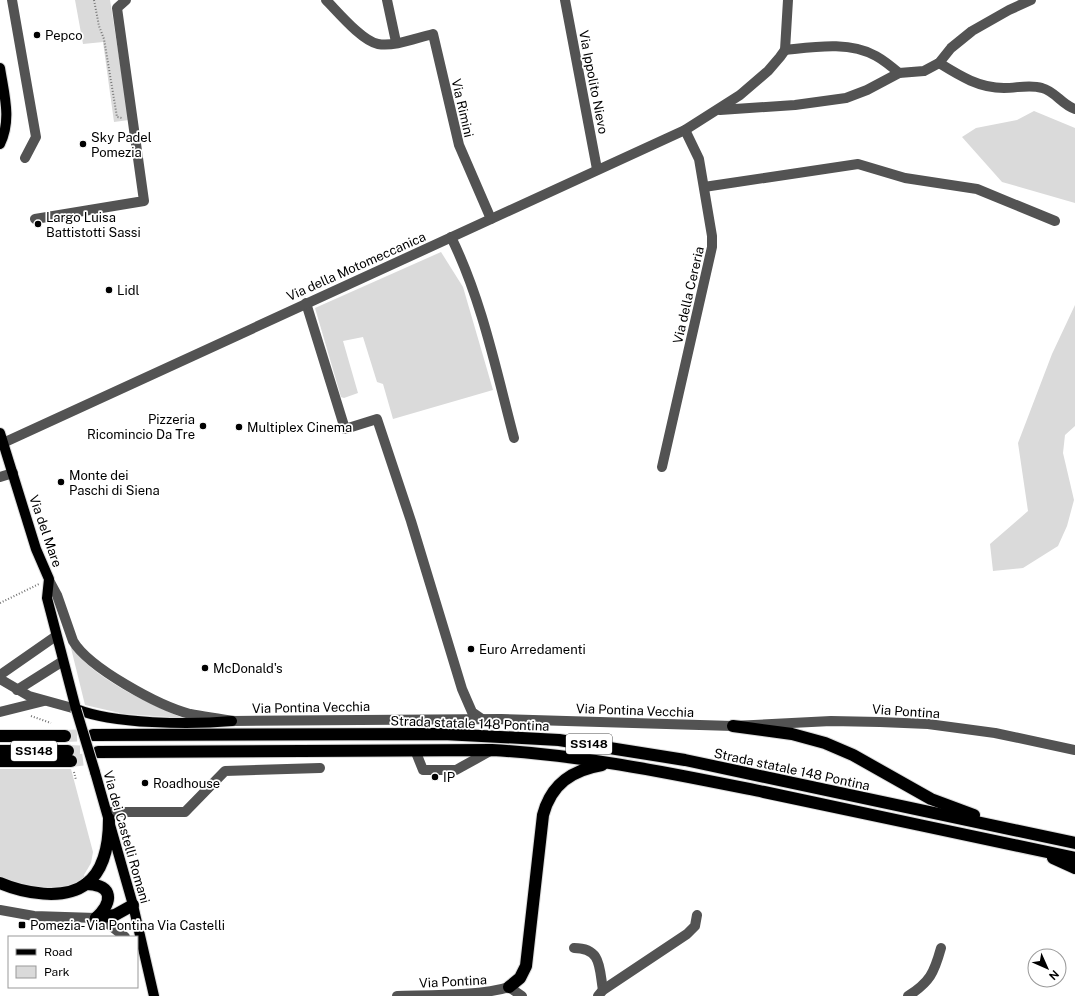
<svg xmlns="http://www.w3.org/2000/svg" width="1075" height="996" viewBox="0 0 1075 996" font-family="'Public Sans',sans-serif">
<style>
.green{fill:#dadada}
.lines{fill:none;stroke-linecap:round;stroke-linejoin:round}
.highway-tunnel{stroke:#d9d9d9;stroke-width:12;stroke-dasharray:12 6;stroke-linecap:butt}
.major-casing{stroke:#dbdbdb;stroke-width:12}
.highway-casing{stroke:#dbdbdb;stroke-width:14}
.path{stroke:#757575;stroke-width:2;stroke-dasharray:1 2;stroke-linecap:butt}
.minor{stroke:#535353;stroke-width:10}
.major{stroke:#000;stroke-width:10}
.highway{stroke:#000;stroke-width:12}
.major-bridge-casing{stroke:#dbdbdb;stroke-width:12;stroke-linecap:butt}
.major-bridge{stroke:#000;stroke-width:10}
.poi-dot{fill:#000;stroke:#fff;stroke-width:1.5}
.labels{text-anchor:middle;stroke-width:3.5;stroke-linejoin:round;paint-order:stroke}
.shield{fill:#fff;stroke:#4c4c4c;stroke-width:1}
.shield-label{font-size:12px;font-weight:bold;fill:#000}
.poi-label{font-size:13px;fill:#000;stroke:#fff;text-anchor:start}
.street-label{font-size:13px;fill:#000;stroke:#fff}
</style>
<rect width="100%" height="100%" fill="#fff"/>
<g class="green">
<path d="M75 0H110L129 120 114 122 103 42 83 44Z"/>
<path d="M1034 111 1075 128V203L1002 182 962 137 976 128 1017 120Z"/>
<path d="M441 252 463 287 493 390 393 419 383 384 377 382 363 337 343 341 358 393 344 398 341 397 315 308Z"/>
<path d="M1075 305V426L1065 435 1063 453 1074 500 1067 526 1058 546 1023 568 993 571 990 544 1028 511 1018 443 1052 354Z"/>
<path d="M70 644C88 676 149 704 183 718L124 714 85 705Z"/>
<path d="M0 769H71L93 852 91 863 84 875 85 878C59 896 28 886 0 878Z"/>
</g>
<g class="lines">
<g class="highway-tunnel">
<path d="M65 736 93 735"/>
<path d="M68 751 98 752"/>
<path d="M71 761 97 758"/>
</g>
<g class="major-casing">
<g id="major">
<path d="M0 68C4 94 12 120 0 144"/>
<path d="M0 433 36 549 49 579 47 598 76 709C113 724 191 725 232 721"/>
<path d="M95 772 133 905 154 996"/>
</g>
</g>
<g class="highway-casing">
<g id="highway">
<path d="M733 726 792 734 825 743 853 755 931 799 974 815"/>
<path d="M93 735 443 734 559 740 685 760 1075 843"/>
<path d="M0 736H65"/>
<path d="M0 751H68"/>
<path d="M98 752 492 750C584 755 674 774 764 792 868 814 971 836 1075 858"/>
<path d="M0 761H71"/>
<path d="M1053 858 1075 868"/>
<path d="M0 883C23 893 64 901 86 884 106 869 109 841 109 819"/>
<path d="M86 884C114 885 113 902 96 918"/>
<path d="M96 918 115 915 133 905"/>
<path d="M509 987 520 978 526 966 543 815C551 784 572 770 602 765"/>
</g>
</g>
<g class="path">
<path d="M94 0 99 26 104 39 117 117 122 118"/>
<path d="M0 603 39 584"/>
<path d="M31 716 51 723"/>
<path d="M74 772 76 780"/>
</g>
<g class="minor">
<path d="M12 0 36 137 25 158"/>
<path d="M326 0C338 12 362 41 378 44 394 47 416 38 433 34L459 145 491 219"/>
<path d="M387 0 396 42"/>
<path d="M565 0 597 169"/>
<path d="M785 50C814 47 849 41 876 56 885 61 892 67 899 73"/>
<path d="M939 63C960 76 979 88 1004 88 1017 88 1030 84 1042 88 1055 91 1062 105 1075 109"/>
<path d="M720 110 795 105 846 98 867 90 899 73 924 71 939 63 951 48 972 31 1009 10 1031 0"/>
<path d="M704 187 858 164 905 178 977 189 1055 221"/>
<path d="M35 219 144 201 117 8 126 0"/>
<path d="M451 237C482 300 496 370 514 438"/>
<path d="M306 303 345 429 377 419 411 521 462 689 472 712 482 719"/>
<path d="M3 443 685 130 740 95 768 71 780 57 785 50 788 0"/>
<path d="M662 467 712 247V236L699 159 685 130"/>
<path d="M0 477 13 473"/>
<path d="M50 582 57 595 73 641C89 668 159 706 190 714 204 717 218 718 232 721L501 719 733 726 831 721 880 722 928 724 995 733 1075 750"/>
<path d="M0 675 56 636"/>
<path d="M0 679 29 696 76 709"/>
<path d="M17 690 63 661"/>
<path d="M0 712 44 701"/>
<path d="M415 750 423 770H456L492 750"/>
<path d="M107 812H185L225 771 320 768"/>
<path d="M0 910 34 916 96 918 110 925 125 937"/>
<path d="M574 948C602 948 599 968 603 990"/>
<path d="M397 996C429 995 481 996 509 987L522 996"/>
<path d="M598 996 603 990 687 934 695 926 697 915"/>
<path d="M908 996C930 982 934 973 941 948"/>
</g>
<use href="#major" class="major"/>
<use href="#highway" class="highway"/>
<g class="major-bridge-casing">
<path id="major-bridge" d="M76 709 95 772"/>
</g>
<use href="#major-bridge" class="major-bridge"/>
</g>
<g class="poi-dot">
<circle cx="37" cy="35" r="4"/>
<circle cx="83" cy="144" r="4"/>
<circle cx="38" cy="224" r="4"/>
<circle cx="109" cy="290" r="4"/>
<circle cx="203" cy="426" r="4"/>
<circle cx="239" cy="427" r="4"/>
<circle cx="61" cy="482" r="4"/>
<circle cx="471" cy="649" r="4"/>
<circle cx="205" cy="668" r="4"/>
<circle cx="435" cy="777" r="4"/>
<circle cx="145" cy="783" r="4"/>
<rect x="18" y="921" width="8" height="8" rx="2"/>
</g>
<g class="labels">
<g class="shield">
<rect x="566" y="734" width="46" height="20" rx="3"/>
<rect x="11" y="741" width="46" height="20" rx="3"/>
</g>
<g class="shield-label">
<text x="589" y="748">SS148</text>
<text x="34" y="755">SS148</text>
</g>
<g class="poi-label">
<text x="45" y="40">Pepco</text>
<text x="91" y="142">Sky Padel<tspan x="91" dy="15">Pomezia</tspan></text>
<text x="46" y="222">Largo Luisa<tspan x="46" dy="15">Battistotti Sassi</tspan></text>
<text x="117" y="295">Lidl</text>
<text x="195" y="424" text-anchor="end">Pizzeria<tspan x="195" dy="15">Ricomincio Da Tre</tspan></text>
<text x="247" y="432">Multiplex Cinema</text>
<text x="69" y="480">Monte dei<tspan x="69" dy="15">Paschi di Siena</tspan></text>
<text x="479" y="654">Euro Arredamenti</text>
<text x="213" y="673">McDonald's</text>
<text x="443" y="782">IP</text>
<text x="153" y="788">Roadhouse</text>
<text x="30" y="930">Pomezia- Via Pontina Via Castelli</text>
</g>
<g class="street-label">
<text transform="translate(594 82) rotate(79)" y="5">Via Ippolito Nievo</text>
<text transform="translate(463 108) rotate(77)" y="5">Via Rimini</text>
<text transform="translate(356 266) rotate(-24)" y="5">Via della Motomeccanica</text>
<text transform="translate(688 295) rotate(-77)" y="5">Via della Cereria</text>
<text transform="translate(46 531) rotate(71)" y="5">Via del Mare</text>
<text transform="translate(311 707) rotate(-1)" y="5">Via Pontina Vecchia</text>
<text transform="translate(635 710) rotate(2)" y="5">Via Pontina Vecchia</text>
<text transform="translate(906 711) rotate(4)" y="5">Via Pontina</text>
<text transform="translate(470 723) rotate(2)" y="5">Strada statale 148 Pontina</text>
<text transform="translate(792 769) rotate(12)" y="5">Strada statale 148 Pontina</text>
<text transform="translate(127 837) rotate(74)" y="5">Via dei Castelli Romani</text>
<text transform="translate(453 981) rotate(-3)" y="5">Via Pontina</text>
</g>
</g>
<rect x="8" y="936" width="130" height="52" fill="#ffffff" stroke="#999999"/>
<rect x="16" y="949" width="20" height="6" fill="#000000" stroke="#999999"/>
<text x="44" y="956" font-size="12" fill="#000000">Road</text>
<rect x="16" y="966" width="20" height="12" fill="#dadada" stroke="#999999"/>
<text x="44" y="976" font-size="12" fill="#000000">Park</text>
<g transform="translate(1047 968) rotate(135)"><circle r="19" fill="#ffffff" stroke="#999999"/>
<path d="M0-3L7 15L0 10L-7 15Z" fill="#000000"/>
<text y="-6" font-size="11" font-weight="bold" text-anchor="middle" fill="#000000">N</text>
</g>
</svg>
